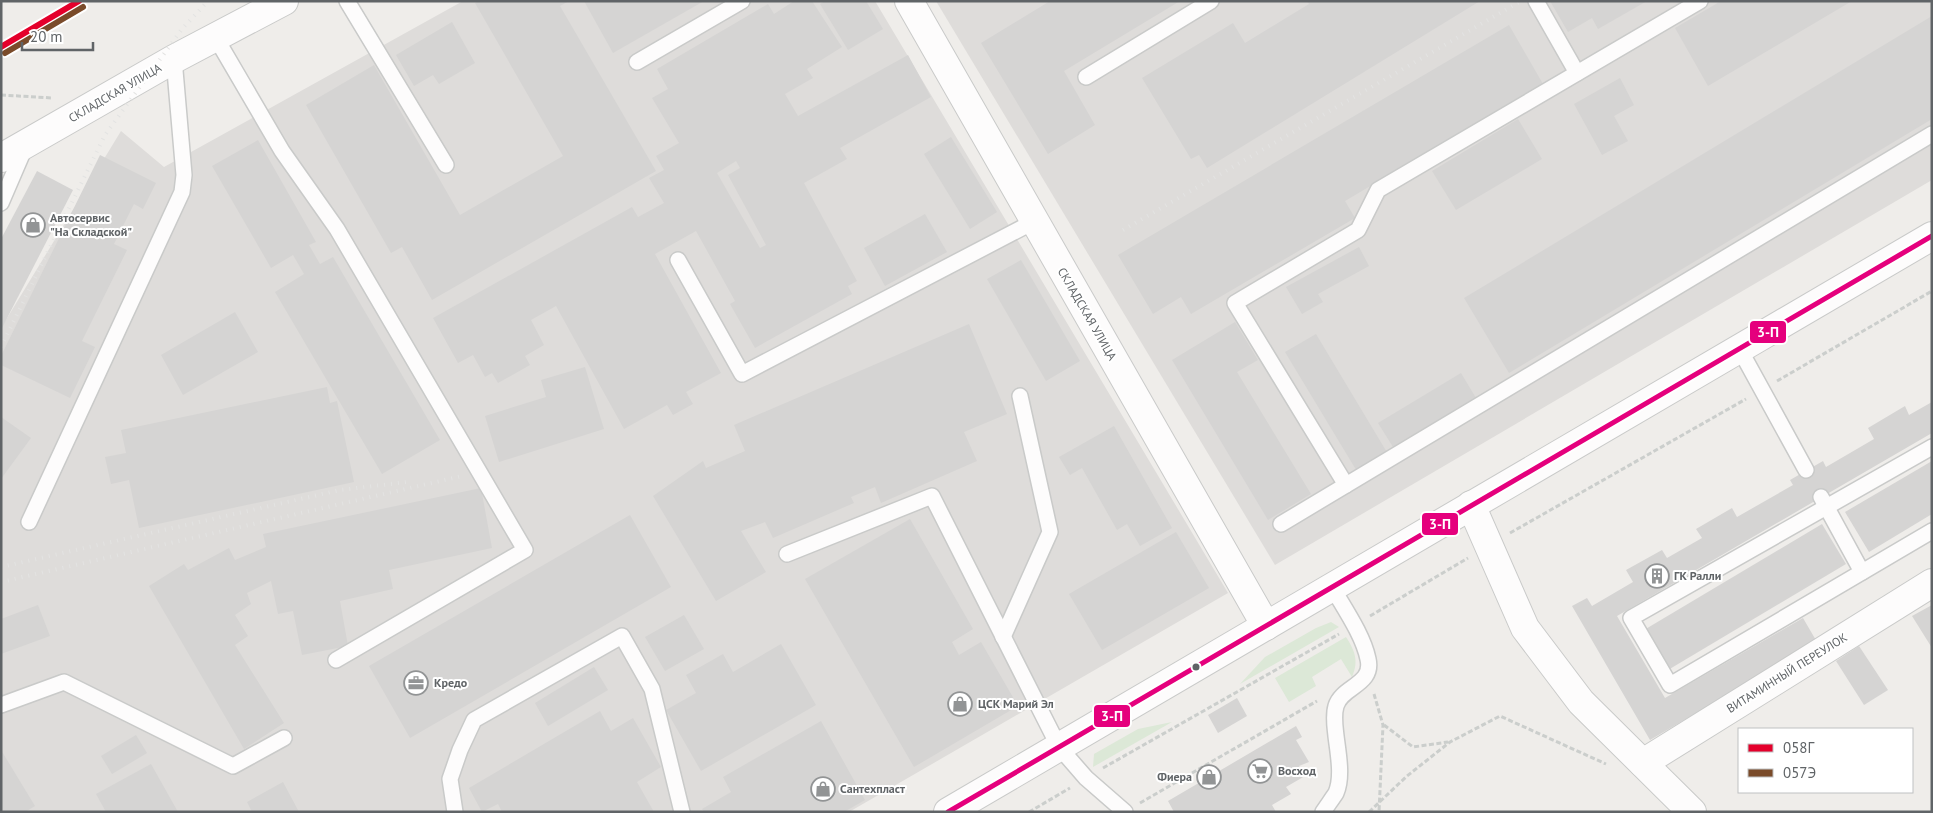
<svg xmlns="http://www.w3.org/2000/svg" width="1933" height="813" viewBox="0 0 1933 813" font-family="'PT Sans',sans-serif">
<style>
.industrial{fill:#dedcda}
.green{fill:#dce8d7}
.building{fill:#d5d4d3;fill-rule:evenodd}
.lines{fill:none;stroke-linecap:round;stroke-linejoin:round}
.service-casing{stroke:#c9cac9;stroke-width:18}
.minor-casing{stroke:#c9cac9;stroke-width:30}
.secondary-casing{stroke:#c9cac9;stroke-width:30}
.path{stroke:#cbcecc;stroke-width:3;stroke-dasharray:5 2.5;stroke-linecap:butt}
.service{stroke:#fdfcfc;stroke-width:15}
.minor{stroke:#fdfcfc;stroke-width:28}
.secondary{stroke:#fdfcfc;stroke-width:28}
.rail{stroke:#e3e3e2;stroke-width:4;stroke-dasharray:1 6;stroke-linecap:butt}
.bus-1-casing{stroke:#fff;stroke-width:9}
.bus-1{stroke:#e5007d;stroke-width:5}
.rail-1-casing{stroke:#fff;stroke-width:10}
.rail-2-casing{stroke:#fff;stroke-width:10}
.rail-1{stroke:#e4002b;stroke-width:6}
.rail-2{stroke:#7a4b2a;stroke-width:6}
.bus-dot{fill:#606467;stroke:#fff;stroke-width:2}
.labels{text-anchor:middle;stroke-width:4;stroke-linejoin:round;paint-order:stroke}
.street-label{font-size:12px;fill:#606467;stroke:#fff}
.poi-label{font-size:12px;font-weight:bold;fill:#606467;stroke:#fff;text-anchor:start}
.line-badge{stroke:#fff;stroke-width:2}
.badge-label{font-size:14px;text-anchor:middle;font-weight:bold;fill:#fff}
</style>
<rect width="100%" height="100%" fill="#efedea"/>
<g class="industrial">
<path d="M463 1H875L1228 593 849 812H1V328L121 131 164 167Z"/>
<path d="M936 1H1932V180L1275 565Z"/>
</g>
<g class="green">
<path d="M1331 622 1339 627 1240 684 1265 657 1316 628Z"/>
<path d="M1346 637C1355 651 1359 661 1352 677L1341 659 1312 677 1316 686 1289 702 1275 678Z"/>
<path d="M1172 722 1093 767 1094 754 1138 729Z"/>
</g>
<g class="building">
<path d="M479 1H569L560 6 656 171 432 300 402 247 391 253 306 105 374 65 460 215 563 156 475 3Z"/>
<path d="M584 1H704L613 53Z"/>
<path d="M794 1H812L842 47 807 69 813 78 785 94 798 116 908 55 931 97 840 148 847 159 804 183 857 281 848 286 852 294 755 348 730 304 735 301 696 231 655 254 721 373 686 392 693 404 673 415 667 405 624 429 556 306 531 320 544 345 525 356 530 365 498 383 492 373 485 377 473 355 458 363 433 318 632 207 638 217 664 203 649 178 664 170 656 156 679 143 652 98 668 89 657 69 768 4 774 14ZM736 161 740 168 728 175 766 245 760 248 717 173Z"/>
<path d="M825 1H866L883 29 848 50 820 4Z"/>
<path d="M1050 1H1180L1064 71 1095 125 1048 154 981 43Z"/>
<path d="M1307 1H1480L1207 168 1199 155 1191 159 1142 78 1233 23 1245 43 1309 4Z"/>
<path d="M1550 1H1647L1598 29 1592 18 1568 32Z"/>
<path d="M1721 1H1852L1708 86 1675 28Z"/>
<path d="M1932 16V119L1509 373 1464 298Z"/>
<path d="M452 22 475 63 439 84 433 75 414 86 396 55Z"/>
<path d="M1509 25 1543 84 1345 201 1355 218 1191 314 1181 297 1153 314 1118 255Z"/>
<path d="M1620 78 1634 105 1614 116 1628 141 1602 155 1574 104Z"/>
<path d="M1518 119 1542 159 1456 210 1432 171Z"/>
<path d="M951 137 997 212 970 229 924 154Z"/>
<path d="M258 140 316 242 309 245 320 264 333 257 440 440 382 474 275 292 304 274 293 255 271 268 212 166Z"/>
<path d="M100 155 156 183 143 209 134 204 114 244 127 250 82 341 95 347 70 398 1 365V356Z"/>
<path d="M37 171 73 190 1 330V239Z"/>
<path d="M925 214 947 252 885 286 864 248Z"/>
<path d="M1359 247 1369 266 1318 294 1323 302 1302 314 1286 287Z"/>
<path d="M1021 260 1080 361 1046 381 987 279Z"/>
<path d="M235 312 258 352 183 395 161 355Z"/>
<path d="M1235 322 1258 360 1237 372 1311 494 1268 520 1172 360Z"/>
<path d="M969 324 1007 414 964 432 977 461 881 503 875 487 851 497 854 503 773 538 765 522 741 531 766 572 716 601 653 496 703 461 706 468 745 451 734 425Z"/>
<path d="M1316 334 1388 454 1358 473 1285 352Z"/>
<path d="M585 367 604 429 499 462 485 416 546 397 541 380Z"/>
<path d="M1461 373 1476 398 1393 447 1378 423Z"/>
<path d="M327 387 330 403 337 401 354 482 139 528 129 480 111 484 105 457 126 453 121 430Z"/>
<path d="M1932 402V433L1617 616 1665 698 1803 618 1817 642 1650 740 1572 606 1587 598 1592 606 1633 582 1626 570 1662 550 1667 558 1702 538 1696 529 1732 508 1737 517 1793 485 1790 480 1823 461 1826 467 1874 439 1868 428 1905 406 1909 415Z"/>
<path d="M1 417 31 438 1 479Z"/>
<path d="M1114 426 1172 528 1140 546 1127 524 1117 530 1082 468 1070 475 1059 457Z"/>
<path d="M1932 461V514L1869 552 1845 512Z"/>
<path d="M481 488 492 548 389 570 393 589 340 601 348 646 302 655 293 611 278 614 271 581 247 593 251 604 235 615 248 636 235 645 284 723 244 749 149 586 184 564 188 570 229 548 235 560 266 547 263 534Z"/>
<path d="M630 515 671 587 410 738 369 666Z"/>
<path d="M910 519 973 629 952 642 959 655 981 642 1018 706 914 767 805 579Z"/>
<path d="M1822 524 1846 564 1668 670 1644 630Z"/>
<path d="M1176 532 1209 588 1102 650 1069 594Z"/>
<path d="M38 605 50 636 1 654V619Z"/>
<path d="M1932 605V648L1912 616Z"/>
<path d="M684 615 704 649 665 671 645 637Z"/>
<path d="M781 644 816 705 701 771 666 710 696 693 686 675 723 654 733 672Z"/>
<path d="M1859 646 1888 690 1864 705 1836 661Z"/>
<path d="M594 667 608 690 548 726 535 703Z"/>
<path d="M1237 698 1247 716 1218 733 1208 715Z"/>
<path d="M600 711 611 731 633 718 661 767 637 782 654 812H502L498 804 482 812 469 788Z"/>
<path d="M821 721 865 800 844 812H704L702 809 731 792 723 777Z"/>
<path d="M1296 726 1302 737 1296 740 1309 762 1299 766 1305 776 1286 787 1291 794 1272 805 1276 812H1174L1168 801Z"/>
<path d="M136 735 147 753 112 774 101 756Z"/>
<path d="M1 750 35 806 25 812H1Z"/>
<path d="M151 764 178 812H106L96 794Z"/>
<path d="M283 782 299 812H252L247 802Z"/>
</g>
<g class="lines">
<g class="service-casing">
<g id="service">
<path d="M347 1 446 165"/>
<path d="M1536 1 1577 73"/>
<path d="M216 38 282 151 337 229 525 550 336 660"/>
<path d="M637 62 742 1"/>
<path d="M1086 77 1211 1"/>
<path d="M1 203 26 145"/>
<path d="M678 260 742 374 1035 221"/>
<path d="M1739 348 1806 470"/>
<path d="M1932 447 1631 618 1670 685 1932 531"/>
<path d="M1346 485 1235 303 1358 230 1378 190 1700 1"/>
<path d="M1821 497 1862 572"/>
<path d="M29 522 182 192 184 175 174 59"/>
<path d="M1281 524 1932 134"/>
<path d="M787 554 932 496 1059 747 1086 778 1125 812"/>
<path d="M1003 637 1050 532 1020 396"/>
<path d="M1 705 64 682 233 766 284 738"/>
<path d="M455 812 450 779 460 750 474 720 622 636 652 689 682 812"/>
<path d="M1323 812C1327 806 1332 799 1336 793 1343 777 1338 753 1336 736 1335 726 1333 716 1336 706 1342 686 1374 685 1368 659 1363 635 1344 608 1332 587"/>
</g>
</g>
<g class="minor-casing">
<g id="minor">
<path d="M909 1 1266 626"/>
<path d="M1 158 174 59 284 1"/>
<path d="M1471 505 1525 628 1581 702 1692 812"/>
<path d="M1643 763 1932 583"/>
</g>
</g>
<g class="secondary-casing">
<path id="secondary" d="M948 812 1932 236"/>
</g>
<g class="path">
<path d="M1 95 53 98"/>
<path d="M1777 381 1932 291"/>
<path d="M1510 533 1746 399"/>
<path d="M1370 616 1468 558"/>
<path d="M1374 694 1383 725 1379 812"/>
<path d="M1384 725 1413 747 1448 742"/>
<path d="M1103 768 1339 634"/>
<path d="M1140 803 1317 701"/>
<path d="M1029 812 1070 788"/>
<path d="M1369 812 1407 776 1450 742 1500 716 1606 764"/>
</g>
<use href="#service" class="service"/>
<use href="#minor" class="minor"/>
<use href="#secondary" class="secondary"/>
<g class="rail">
<path d="M1123 230 1521 1"/>
<path d="M1 347 105 135 182 29 208 1"/>
<path d="M1 567 340 490 407 482"/>
<path d="M1 582 462 476"/>
</g>
<g class="bus-1-casing">
<path id="bus-1" d="M948 812 1932 236"/>
</g>
<use href="#bus-1" class="bus-1"/>
<g class="rail-1-casing">
<path id="rail-1" d="M1 47 79 1"/>
</g>
<g class="rail-2-casing">
<path id="rail-2" d="M5 53 83 7"/>
</g>
<use href="#rail-1" class="rail-1"/>
<use href="#rail-2" class="rail-2"/>
</g>
<defs>
<g id="shop-ring" transform="scale(1.25)"><circle r="9.5" fill="#fff" stroke="#929495" stroke-width="1.5"/><path d="M-5-2.5h2.3a2.7 3.5 0 0 1 5.4 0H5L5.5 6h-11ZM-1.5-2.5h3a1.5 2.3 0 0 0-3 0Z" fill="#929495"/></g>
<g id="building-ring" transform="scale(1.25)"><circle r="9.5" fill="#fff" stroke="#929495" stroke-width="1.5"/><path d="M-4-6H4V6H1V3H-1V6H-4ZM-2.5-4.3h1.7v1.8h-1.7ZM.8-4.3h1.7v1.8H.8ZM-2.5-1h1.7V.8h-1.7ZM.8-1h1.7V.8H.8Z" fill="#929495"/></g>
<g id="office-ring" transform="scale(1.25)"><circle r="9.5" fill="#fff" stroke="#929495" stroke-width="1.5"/><path d="M-6-3h4V-5.5h4V-3h4V5H-6ZM-1-4.5V-3h2v-1.5ZM-6 0V1H6V0Z" fill="#929495"/></g>
<g id="supermarket-ring" transform="scale(1.25)"><circle r="9.5" fill="#fff" stroke="#929495" stroke-width="1.5"/><path d="M-6-5.5h2.5l.6 2H6L4.5 2H-2.5L-4.4-4H-6ZM-1.5 3.2a1.3 1.3 0 1 0 .1 0ZM3 3.2a1.3 1.3 0 1 0 .1 0Z" fill="#929495"/></g>
</defs>
<g fill-rule="evenodd">
<use href="#shop-ring" x="33" y="225"/>
<use href="#building-ring" x="1657" y="576"/>
<use href="#office-ring" x="416" y="683"/>
<use href="#shop-ring" x="960" y="704"/>
<use href="#supermarket-ring" x="1260" y="771"/>
<use href="#shop-ring" x="1209" y="777"/>
<use href="#shop-ring" x="823" y="789"/>
</g>
<circle class="bus-dot" cx="1196" cy="667" r="4.5"/>
<g class="labels">
<g class="street-label">
<text transform="translate(115 93) rotate(-30)" y="4">СКЛАДСКАЯ УЛИЦА</text>
<text transform="translate(1087 314) rotate(60)" y="4">СКЛАДСКАЯ УЛИЦА</text>
<text transform="translate(1787 673) rotate(-32)" y="4">ВИТАМИННЫЙ ПЕРЕУЛОК</text>
</g>
<g class="poi-label">
<text x="50" y="222">Автосервис<tspan x="50" dy="14">"На Складской"</tspan></text>
<text x="1674" y="580">ГК Ралли</text>
<text x="434" y="687">Кредо</text>
<text x="978" y="708">ЦСК Марий Эл</text>
<text x="1278" y="775">Восход</text>
<text x="1192" y="781" text-anchor="end">Фиера</text>
<text x="840" y="793">Сантехпласт</text>
</g>
</g>
<g class="line-badge">
<rect x="1749" y="320" width="38" height="24" rx="5" fill="#e5007d"/>
<rect x="1421" y="512" width="38" height="24" rx="5" fill="#e5007d"/>
<rect x="1093" y="704" width="38" height="24" rx="5" fill="#e5007d"/>
</g>
<g class="badge-label">
<text x="1768" y="337">3-П</text>
<text x="1440" y="529">3-П</text>
<text x="1112" y="721">3-П</text>
</g>
<rect width="1933" height="813" fill="none" stroke="#606467" stroke-width="5"/>
<rect x="1738" y="728" width="175" height="65" fill="#ffffff" stroke="#bfc1c2"/>
<rect x="1748" y="744" width="25" height="8" fill="#e4002b" stroke="#bfc1c2"/>
<text x="1783" y="753" font-size="15" fill="#606467">058Г</text>
<rect x="1748" y="769" width="25" height="8" fill="#7a4b2a" stroke="#bfc1c2"/>
<text x="1783" y="778" font-size="15" fill="#606467">057Э</text>
<path d="M22 42v8h71v-8" fill="none" stroke="#606467" stroke-width="2.5"/>
<text x="30" y="42" font-size="15" fill="#606467" stroke="#ffffff" stroke-width="4" paint-order="stroke">20 m</text>
</svg>
